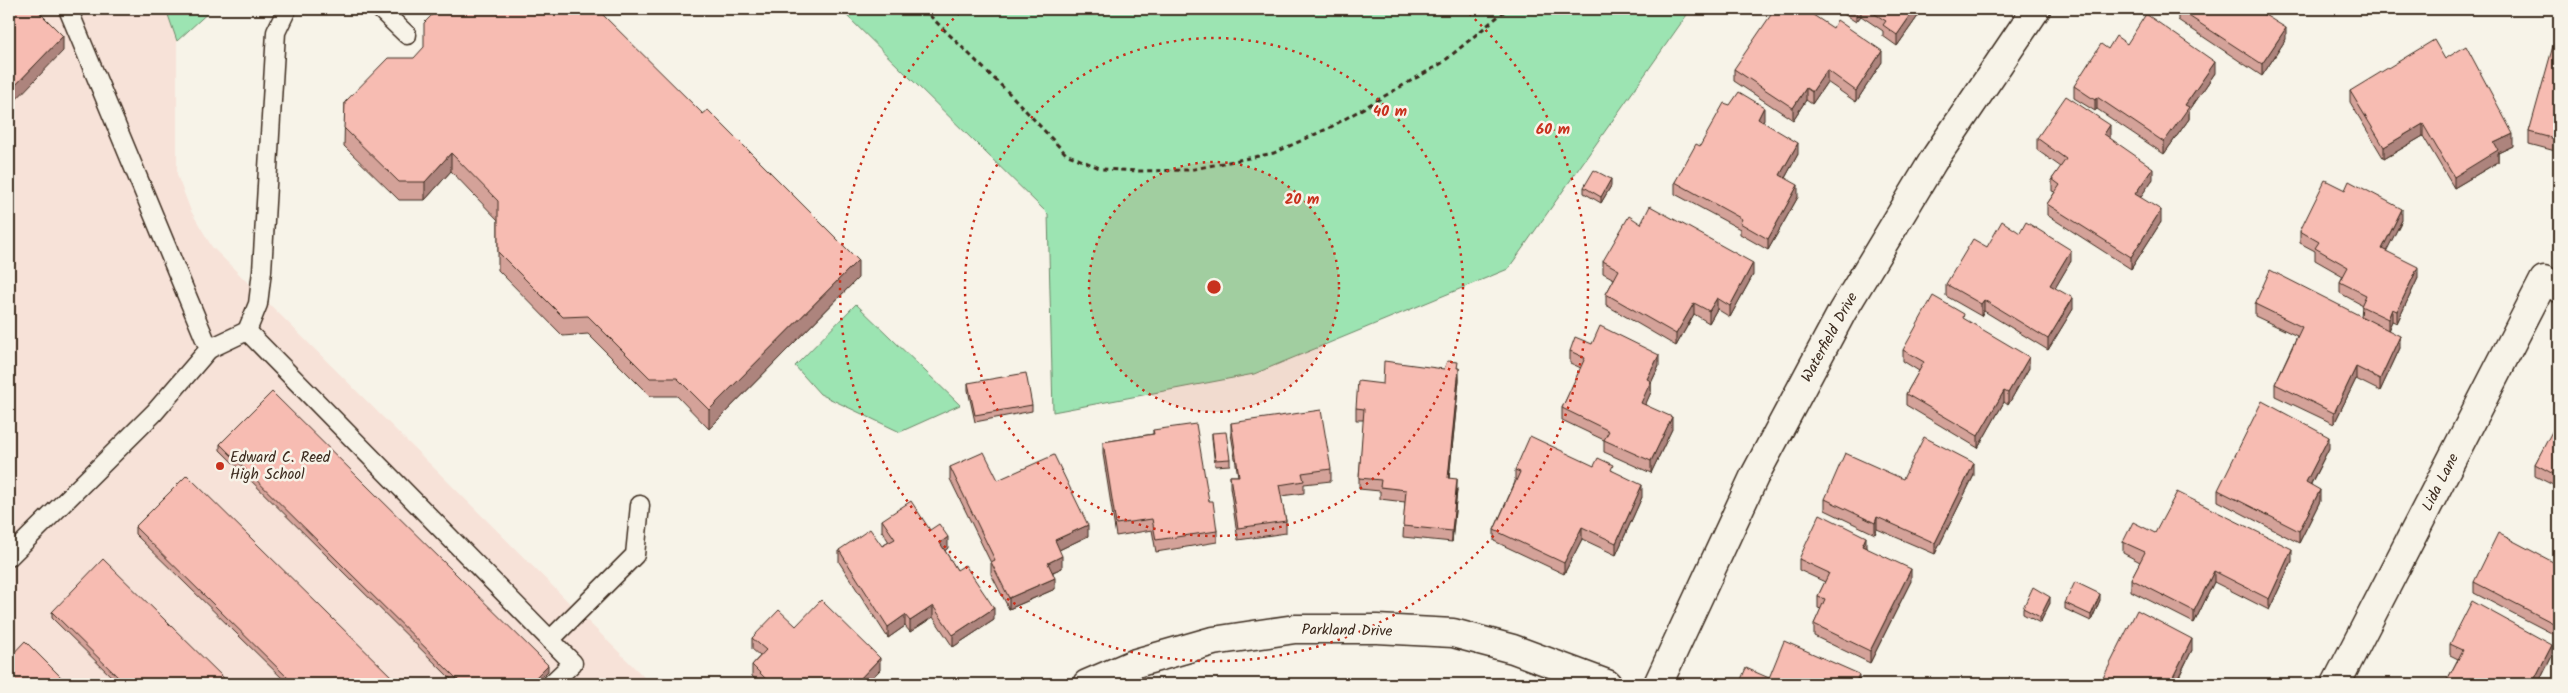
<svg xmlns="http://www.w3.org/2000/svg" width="2568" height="693" viewBox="0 0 2568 693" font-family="Kalam,sans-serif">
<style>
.built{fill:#f7e2d8}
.green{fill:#9ce4b2;stroke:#6c8768}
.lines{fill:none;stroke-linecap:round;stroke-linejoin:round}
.lane-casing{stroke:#3b2a1e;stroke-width:21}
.street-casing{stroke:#3b2a1e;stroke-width:31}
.path{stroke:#3b2a1e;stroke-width:3;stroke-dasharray:5 4;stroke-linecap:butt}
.lane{stroke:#f7f3e8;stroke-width:18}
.street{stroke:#f7f3e8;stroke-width:28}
.wall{fill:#d4a299;stroke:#3b2a1e}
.shaded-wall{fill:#ad847d;stroke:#3b2a1e}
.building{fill:#f7bcb2;stroke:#3b2a1e}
.ring{fill:none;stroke:#c8321e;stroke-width:2.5;stroke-dasharray:2.5 5}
.poi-dot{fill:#c8321e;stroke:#f7f3e8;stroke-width:2}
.labels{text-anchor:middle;stroke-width:5;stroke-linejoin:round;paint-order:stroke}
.street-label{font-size:15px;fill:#3b2a1e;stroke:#f7f3e8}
.poi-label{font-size:15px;fill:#3b2a1e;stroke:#f7f3e8;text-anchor:start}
.centre{fill:#c8321e;stroke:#f7f3e8;stroke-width:2.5}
.ring-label{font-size:15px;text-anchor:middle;font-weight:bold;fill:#c8321e;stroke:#f7f3e8;stroke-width:5;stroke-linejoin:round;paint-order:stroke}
</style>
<rect width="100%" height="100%" fill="#f7f3e8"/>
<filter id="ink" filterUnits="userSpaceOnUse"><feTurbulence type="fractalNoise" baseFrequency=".02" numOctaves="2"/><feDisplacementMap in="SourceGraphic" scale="10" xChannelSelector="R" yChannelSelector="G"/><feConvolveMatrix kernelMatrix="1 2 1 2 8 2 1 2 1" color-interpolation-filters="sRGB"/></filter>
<g filter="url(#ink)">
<path class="built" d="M9 9H166L177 41V175L191 211 212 247 651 684H9Z"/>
<g class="green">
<path d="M166 9H212L177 41Z"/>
<path d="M840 9H1691L1508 269 1254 374 1053 412 1048 214Z"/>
<path d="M856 304 960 405 900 432 820 394 795 366Z"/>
</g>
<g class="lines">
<g class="lane-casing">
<g id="lane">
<path d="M380 9 407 35"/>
<path d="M247 331 258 304 262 271 276 32 287 9"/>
<path d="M209 349 247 331 573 663 551 684"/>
<path d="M9 557 154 413 209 349 68 9"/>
<path d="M550 640 635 555 640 505"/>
</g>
</g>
<g class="street-casing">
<g id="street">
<path d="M1087 684 1136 663 1213 641 1295 629H1377L1453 633 1513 649 1607 684"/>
<path d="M1658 684 1754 477 1842 312 1933 161 2036 9"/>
<path d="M2336 684 2544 280 2559 288"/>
</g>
</g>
<path class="path" d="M923 9 1012 96 1066 154 1102 169 1139 171 1189 170 1274 153 1329 128 1442 63 1507 9"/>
<use href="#lane" class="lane"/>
<use href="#street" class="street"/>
</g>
<g class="wall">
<path d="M1836 9H1923L1897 46 1883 36V31L1861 16 1856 22Z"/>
<path d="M2178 9H2271L2266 16 2286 39 2262 76 2178 20Z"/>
<path d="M2127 44 2215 73 2189 111V119L2164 154 2097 109 2095 111 2074 98V86L2108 49Z"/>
<path d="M2559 48V152L2529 144V132Z"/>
<path d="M2445 59 2513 146 2498 153V162L2454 188 2423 136 2384 159 2350 102V91Z"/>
<path d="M1882 62 1856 102 1827 82 1812 104 1806 100 1793 120 1734 81V69Z"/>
<path d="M345 102 858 278 709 429 677 396H650L588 334 563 336 498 270V220L451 171 425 200H399L344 146Z"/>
<path d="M1764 119 1762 122 1798 154 1785 178 1798 197 1768 250 1740 234V229L1675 194V182L1700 146Z"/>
<path d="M2110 137V138L2153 179 2140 197 2161 222 2131 269 2047 215V204L2055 192 2052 191V179L2061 167 2037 150V138Z"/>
<path d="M1611 186 1601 203 1584 193V187Z"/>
<path d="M2402 220 2386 251 2418 278 2397 323 2392 321 2388 330 2400 348 2380 391 2356 379 2334 424 2275 396V384L2297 336 2255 316V304L2361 317 2362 305 2340 293V282L2343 276 2315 260V251L2300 243V231Z"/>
<path d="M1641 224 1753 275 1730 317 1717 309 1709 323 1694 314 1676 346 1606 305V294L1614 279 1603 273V261Z"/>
<path d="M2020 233 2071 261 2055 288 2073 309 2048 350 1984 311 1981 316 1946 296V284L1987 247Z"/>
<path d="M1964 319 2029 368 2008 405 2004 402 1978 448 1906 405V394L1919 371 1903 361V350Z"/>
<path d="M1592 344 1659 366 1651 383V392L1645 405 1672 429 1651 473 1604 452V440L1562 420V408L1581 368 1570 363V351Z"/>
<path d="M1458 368 1459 380 1449 478 1457 490 1452 542 1403 537 1405 502 1380 499V491L1359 489V478L1364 420H1356V408L1383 384 1444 369Z"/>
<path d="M968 383 1032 405V411L975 422 968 390Z"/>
<path d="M2559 421V488L2535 476V464Z"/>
<path d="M1231 423 1331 469V481L1304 484V493L1281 496 1286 521V533L1238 540 1230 487V476H1238L1231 434Z"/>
<path d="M1153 430 1209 501 1217 531V542L1156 552 1152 530 1116 536 1103 454V442L1153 434Z"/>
<path d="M1212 433 1230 459V465L1215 466 1212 439Z"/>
<path d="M220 444 548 671 535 684H456L220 450Z"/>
<path d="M2329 448 2311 484 2320 501 2299 543 2218 501V490Z"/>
<path d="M1594 466 1613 471 1642 497 1616 555 1582 539 1564 574 1494 541V530L1515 482V470Z"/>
<path d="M950 467 998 480 1088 536 1059 550 1062 568 1053 572 1055 589 1009 609 991 574V563L950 479Z"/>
<path d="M1974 475 1935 554 1877 529 1875 534 1825 510V499Z"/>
<path d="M882 520 930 530 948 548 945 551 957 570 994 620 953 647 933 617 910 632 905 626 888 638 839 562V550L882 546 889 542 882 531Z"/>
<path d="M135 527 399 684H288L135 534Z"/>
<path d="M2155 533 2292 561 2269 610 2214 582 2194 623 2131 591V579L2140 562 2123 553V542Z"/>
<path d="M1866 548 1911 581 1870 663 1814 636V624L1821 609 1818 608V596L1825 582 1799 570V559Z"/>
<path d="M2559 549V637L2474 593V582L2553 562Z"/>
<path d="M2100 600 2091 621 2065 609V603Z"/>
<path d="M2050 603 2040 623 2023 614V608Z"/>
<path d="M52 612 230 684H119L52 618Z"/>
<path d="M796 626 880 670 866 684H760L752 676V665L760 656 752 649V638Z"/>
<path d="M2450 644 2552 656 2538 684H2445L2458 659 2450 655Z"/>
<path d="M2192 650 2178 679 2187 684H2102V680Z"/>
</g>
<g class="shaded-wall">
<path d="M1857 9H1861V16L1856 22V10Z"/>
<path d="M1915 9H1923L1897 46V35Z"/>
<path d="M2263 9H2271L2260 24V12Z"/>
<path d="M2286 28V39L2262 76V64Z"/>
<path d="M63 36V51L9 107V92Z"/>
<path d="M1882 51V62L1856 102V91Z"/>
<path d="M2215 62V73L2189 111V119L2164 154V142L2185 105Z"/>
<path d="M1827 70V82L1812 104V92Z"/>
<path d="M1806 88V100L1793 120V108Z"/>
<path d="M2097 97V109L2095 111V100Z"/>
<path d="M1764 107V119L1758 131V119Z"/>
<path d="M2423 124V136L2384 159V147Z"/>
<path d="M2110 125V137L2104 146V134Z"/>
<path d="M2513 134V146L2498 153V162L2454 188V177L2494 143Z"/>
<path d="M1798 143V154L1780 187V175Z"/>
<path d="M451 153V171L425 200V182Z"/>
<path d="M2153 168V179L2135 205V194Z"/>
<path d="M1611 179V186L1601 203V197Z"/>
<path d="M1798 185V197L1768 250V239Z"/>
<path d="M2402 209V220L2382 260V249Z"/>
<path d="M2161 210V222L2131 269V257Z"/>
<path d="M2071 250V261L2050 297V285Z"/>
<path d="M858 260V278L709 429V410Z"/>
<path d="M1753 263V275L1730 317V306Z"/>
<path d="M2418 267V278L2397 323V311Z"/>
<path d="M1717 298V309L1709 323V311Z"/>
<path d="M2073 298V309L2048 350V339Z"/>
<path d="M1984 300V311L1981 316V304Z"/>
<path d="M1694 303V314L1676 346V334Z"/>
<path d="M2392 309V321L2388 331V319Z"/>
<path d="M2400 336V348L2380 391V379Z"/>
<path d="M1659 355V366L1651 383V392L1641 415V403L1647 379Z"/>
<path d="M2029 357V368L2008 405V393Z"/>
<path d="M2356 367V379L2334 424V413Z"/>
<path d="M1459 368V380L1448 489V478Z"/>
<path d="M2004 391V402L1978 448V436Z"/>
<path d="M1672 417V429L1651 473V461Z"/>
<path d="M2329 437V448L2306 493V482Z"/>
<path d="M1974 463V475L1935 554V543Z"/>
<path d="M1457 479V490L1452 542V531Z"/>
<path d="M1642 485V497L1616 555V543Z"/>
<path d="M2320 490V501L2299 543V531Z"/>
<path d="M1877 517V529L1875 534V523Z"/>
<path d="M1088 525V536L1055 552V540Z"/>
<path d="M1582 527V539L1564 574V563Z"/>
<path d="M948 537V548L940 555V543Z"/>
<path d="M1866 537V548L1862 546Z"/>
<path d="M2292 549V561L2269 610V599Z"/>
<path d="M1062 556V568L1048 574V563Z"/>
<path d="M1911 569V581L1870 663V651Z"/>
<path d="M2214 571V582L2194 623V611Z"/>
<path d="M1055 578V589L1009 609V598Z"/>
<path d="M2100 594V600L2091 621V615Z"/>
<path d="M2050 597V603L2040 623V617Z"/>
<path d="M933 606V617L910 632V621Z"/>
<path d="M994 608V620L953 647V635Z"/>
<path d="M905 615V626L888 638V627Z"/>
<path d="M2192 639V650L2175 684 2173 677Z"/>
<path d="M2552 645V656L2538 684H2532Z"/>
<path d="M880 658V670L866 684H855Z"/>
<path d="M548 665V671L535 684H529Z"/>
<path d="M1859 674V684H1855Z"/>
</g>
<g class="building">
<path d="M9 9H36L63 36 9 92Z"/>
<path d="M438 9H597L703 114 708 110 858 260 709 410 677 378H650L588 316 563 317 498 252V201L451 153 425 182H399L344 128 345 102 388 58H414L424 47V23Z"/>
<path d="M1775 9H1804L1833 28 1837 20 1882 51 1856 91 1827 70 1812 92 1806 88 1793 108 1734 69Z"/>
<path d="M1867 9H1915L1897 35 1883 25 1886 21Z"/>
<path d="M2178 9H2263L2260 12 2286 28 2262 64Z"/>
<path d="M2146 14 2215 62 2185 105 2189 107 2164 142 2097 97 2095 100 2074 86 2101 44 2108 49 2116 36 2127 44Z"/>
<path d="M2434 40 2445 59 2466 46 2513 134 2494 143 2498 150 2454 177 2423 124 2384 147 2350 91Z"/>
<path d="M2553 46 2559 48V140L2529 132Z"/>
<path d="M1739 92 1764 107 1758 119 1798 143 1780 175 1798 185 1768 239 1740 223 1742 219 1675 182 1696 144 1700 146 1724 103 1730 105Z"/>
<path d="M2066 96 2110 125 2104 134 2153 168 2135 194 2161 210 2131 257 2047 204 2060 185 2052 179 2066 159 2037 138Z"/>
<path d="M1594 170 1611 179 1601 197 1584 187Z"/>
<path d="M2325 180 2345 190 2349 181 2402 209 2382 249 2418 267 2397 311 2392 309 2388 319 2361 306 2366 295 2340 282 2348 267 2315 248 2319 242 2300 231Z"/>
<path d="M1650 206 1753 263 1730 306 1717 298 1709 311 1694 303 1676 334 1606 294 1619 270 1603 261 1629 216 1641 224Z"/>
<path d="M2002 221 2020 233 2026 222 2071 250 2050 285 2073 298 2048 339 1984 300 1981 304 1946 284 1973 239 1987 247Z"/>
<path d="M2270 270 2400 336 2380 379 2356 367 2334 413 2275 384 2302 327 2255 304Z"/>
<path d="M1933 296 1964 314 1963 318 2029 357 2008 393 2004 391 1978 436 1906 394 1924 362 1903 350Z"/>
<path d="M1600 326 1659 355 1647 379 1651 381 1641 403 1672 417 1651 461 1604 440 1609 431 1562 408 1585 358 1570 351 1575 337 1592 344Z"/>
<path d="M1384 361 1444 369 1447 361 1458 362 1457 368H1459L1448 478 1457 479 1452 531 1403 526 1406 490 1380 487 1381 480 1359 478 1364 409 1356 408 1358 381 1383 384Z"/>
<path d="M1026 373 1032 405 975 415 968 383Z"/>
<path d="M272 392 548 665 529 684H462L220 444Z"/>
<path d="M2262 401 2329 437 2306 482 2320 490 2299 531 2218 490Z"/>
<path d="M1321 410 1331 469 1302 473 1304 481 1279 485 1286 521 1238 528 1230 476H1239L1231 423Z"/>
<path d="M2558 420 2559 421V477L2535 464Z"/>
<path d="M1196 424 1209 501H1213L1217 531 1156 540 1152 519 1116 524 1103 442 1154 434 1153 430Z"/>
<path d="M1226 432 1230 459 1215 460 1212 433Z"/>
<path d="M1530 436 1594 466 1598 458 1613 465 1611 470 1642 485 1616 543 1582 527 1564 563 1494 530 1520 472 1515 470Z"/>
<path d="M1924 437 1974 463 1935 543 1877 517 1875 523 1825 499 1845 453 1903 479Z"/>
<path d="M984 452 998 480 1054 455 1088 525 1055 540 1062 556 1048 563 1055 578 1009 598 991 562 995 560 950 467Z"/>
<path d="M187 475 399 684H294L135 527Z"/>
<path d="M2177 492 2292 549 2269 599 2214 571 2194 611 2131 579 2145 552 2123 542 2133 522 2155 533Z"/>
<path d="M911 501 930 530 939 524 948 537 940 543 957 570 965 565 994 608 953 635 933 606 910 621 905 615 888 627 839 550 870 529 882 546 895 539 882 520Z"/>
<path d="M1820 514 1866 537 1862 546 1911 569 1870 651 1814 624 1825 599 1818 596 1829 573 1799 559Z"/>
<path d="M2498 533 2553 562 2559 549V626L2474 582Z"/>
<path d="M103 559 230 684H125L52 612Z"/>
<path d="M2075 582 2100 594 2091 615 2065 603Z"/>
<path d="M2033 587 2050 597 2040 617 2023 608Z"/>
<path d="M821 600 880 658 855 684H771L752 665 766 650 752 638 779 610 796 626Z"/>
<path d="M2472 601 2552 645 2532 684H2445L2463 650 2450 644Z"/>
<path d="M2137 610 2192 639 2173 677 2187 684H2111L2102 680Z"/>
<path d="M25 641 68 684H9V658Z"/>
<path d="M1784 641 1859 674 1855 684H1739L1746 668 1769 678Z"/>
</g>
</g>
<circle cx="1214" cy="287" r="125" fill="#c8321e" fill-opacity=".12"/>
<g class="ring">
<circle cx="1214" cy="287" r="125"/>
<circle cx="1214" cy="287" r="249"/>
<path d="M1464 9A374 374 0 1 1 964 9"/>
</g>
<circle class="poi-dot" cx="220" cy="466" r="5"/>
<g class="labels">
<g class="street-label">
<text transform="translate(1829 337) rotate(-61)" y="5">Waterfield Drive</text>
<text transform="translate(2440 482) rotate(-63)" y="5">Lida Lane</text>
<text transform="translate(1347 630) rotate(1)" y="5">Parkland Drive</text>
</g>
<g class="poi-label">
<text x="230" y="462">Edward C. Reed<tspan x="230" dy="17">High School</tspan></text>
</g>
</g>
<circle cx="1214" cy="287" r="8" class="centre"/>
<g class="ring-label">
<text x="1390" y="116">40 m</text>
<text x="1553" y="134">60 m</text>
<text x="1302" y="204">20 m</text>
</g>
<rect width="2568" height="693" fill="none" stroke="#f7f3e8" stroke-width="30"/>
<rect x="15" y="15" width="2538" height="663" fill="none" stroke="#3b2a1e" stroke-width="2" filter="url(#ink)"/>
</svg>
